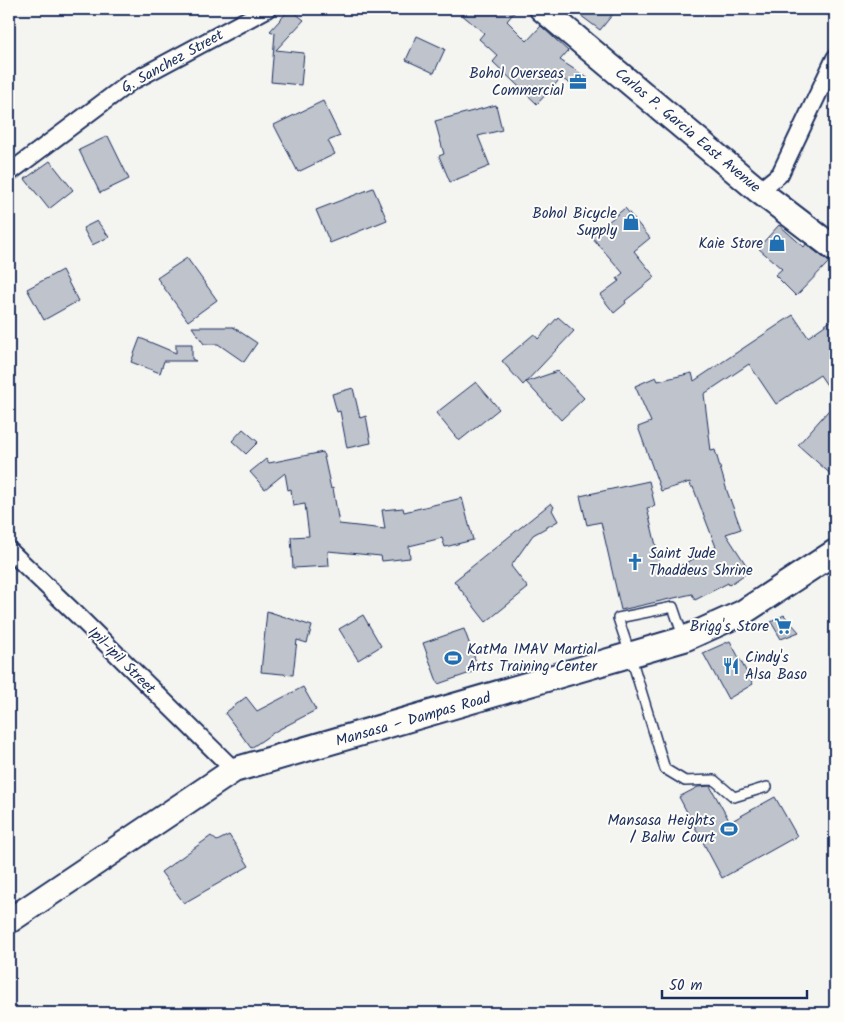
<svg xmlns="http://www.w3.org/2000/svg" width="844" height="1022" viewBox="0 0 844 1022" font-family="Kalam,sans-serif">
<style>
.building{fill:#bfc3cc;stroke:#1b2f5e}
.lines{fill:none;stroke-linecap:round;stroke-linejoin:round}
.lane-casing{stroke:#1b2f5e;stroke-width:12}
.street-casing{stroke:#1b2f5e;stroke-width:20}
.secondary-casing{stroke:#1b2f5e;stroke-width:28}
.lane{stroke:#fdfcf7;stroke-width:9}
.street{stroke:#fdfcf7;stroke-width:16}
.secondary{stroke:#fdfcf7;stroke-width:24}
.labels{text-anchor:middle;stroke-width:4;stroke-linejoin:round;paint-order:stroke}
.street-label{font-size:15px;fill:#1b2f5e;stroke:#fdfcf7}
.poi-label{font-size:15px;fill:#1b2f5e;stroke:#fdfcf7;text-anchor:end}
</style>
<rect width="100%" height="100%" fill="#f4f4f1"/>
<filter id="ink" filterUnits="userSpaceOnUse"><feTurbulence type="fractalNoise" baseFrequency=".02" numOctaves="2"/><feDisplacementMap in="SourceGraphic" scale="10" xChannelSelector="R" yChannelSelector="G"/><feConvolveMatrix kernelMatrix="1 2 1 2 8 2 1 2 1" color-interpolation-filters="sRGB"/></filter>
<g filter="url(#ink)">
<g class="building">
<path d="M290 9 304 20 276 50 304 53 301 85 271 82 275 33 270 31Z"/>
<path d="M455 9H517L507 21 527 41 541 26 568 51 560 60 589 79 579 89 561 78 537 104 493 62 498 56 479 39 484 33Z"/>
<path d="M572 9H617L600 30Z"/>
<path d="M417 36 445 49 434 73 406 60Z"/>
<path d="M323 101 340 136 328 141 335 154 298 172 274 125Z"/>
<path d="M496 105 502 130 478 136 490 166 450 182 439 156 444 154 435 121Z"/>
<path d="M108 136 129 179 100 193 79 150Z"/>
<path d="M50 161 73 190 49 209 25 179Z"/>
<path d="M373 188 387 220 330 243 316 210Z"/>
<path d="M625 208 650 238 634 251 655 277 625 301 626 303 614 313 600 295 619 281 617 278 623 273 591 236Z"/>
<path d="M97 221 109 237 92 245 83 228Z"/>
<path d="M779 225 804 247 806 244 829 262 796 296 775 275 782 269 758 248Z"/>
<path d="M187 258 217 300 188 321 157 278Z"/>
<path d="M62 270 78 301 44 320 27 289Z"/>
<path d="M793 315 808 337 835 318V397L820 375 776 404 749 364 704 394 711 451 715 450 727 491 741 529 726 534 750 571 729 585 728 583 695 600 692 594 621 610 601 522 587 525 580 496 649 481 655 506 647 508 663 575 716 547 693 487H691L690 482 661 491 638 427 651 422 635 386 656 377 658 381 692 373 694 381Z"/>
<path d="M558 317 574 331 523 385 502 361 534 334 538 339Z"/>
<path d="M192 327H233L257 343 244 362 218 344H204Z"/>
<path d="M140 338 176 353V344H192V359L196 361H164L160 373 131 362Z"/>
<path d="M558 371 584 398 561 420 526 382Z"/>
<path d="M476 382 499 409 459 441 436 413Z"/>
<path d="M353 388 360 418 366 416 371 443 347 448 340 411 337 412 332 394Z"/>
<path d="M835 403V478L798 445Z"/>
<path d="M243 429 258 442 246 454 232 441Z"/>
<path d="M323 452 331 489 333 488 339 524 385 529 382 510 403 508 404 512 462 498 473 540 445 547 442 538 409 546 410 558 382 561 381 556 328 551 329 566 293 568 291 537 309 536 305 504 293 506 291 489 288 490 285 473 265 489 250 472 266 459 269 463Z"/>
<path d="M551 503 554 507 552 510 558 521 533 535 511 566 528 588 486 622 454 581Z"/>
<path d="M267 611 312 626 307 643 297 640 293 675 261 672Z"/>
<path d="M363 615 381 646 358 660 339 629Z"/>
<path d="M784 615 799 632 781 639 771 622Z"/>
<path d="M464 629 479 670 438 684 423 643Z"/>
<path d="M730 641 753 684 728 699 703 653Z"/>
<path d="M303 687 316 710 276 731 251 748 225 713 246 697 257 711Z"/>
<path d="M710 786 730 822 775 797 797 836 722 878 679 797 698 787Z"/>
<path d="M229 835 249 866 184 903 161 872 211 836 217 841Z"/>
</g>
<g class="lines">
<g class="lane-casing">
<path id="lane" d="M684 639 673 607 618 618 630 654 665 769 685 781 714 780 734 797 767 787"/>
</g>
<g class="street-casing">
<g id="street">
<path d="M9 173 129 83 267 9"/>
<path d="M759 191 780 174 835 58"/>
<path d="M9 550 77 615 234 770"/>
</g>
</g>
<g class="secondary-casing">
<g id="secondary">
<path d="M542 9 759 191 835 249"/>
<path d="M9 921 234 770 684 639 742 613 835 552"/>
</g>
</g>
<use href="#lane" class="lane"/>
<use href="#street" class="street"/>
<use href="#secondary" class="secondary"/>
</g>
</g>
<defs>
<g id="office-bare" transform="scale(1.35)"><path d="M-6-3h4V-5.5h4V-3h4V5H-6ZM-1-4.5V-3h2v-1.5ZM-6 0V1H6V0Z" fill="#1f6fb2" stroke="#fdfcf7" stroke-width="2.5" paint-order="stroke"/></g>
<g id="shop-bare" transform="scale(1.35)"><path d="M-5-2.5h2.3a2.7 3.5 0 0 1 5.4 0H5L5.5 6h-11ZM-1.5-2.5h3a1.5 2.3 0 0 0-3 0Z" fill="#1f6fb2" stroke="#fdfcf7" stroke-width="2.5" paint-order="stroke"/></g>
<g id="church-bare" transform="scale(1.35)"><path d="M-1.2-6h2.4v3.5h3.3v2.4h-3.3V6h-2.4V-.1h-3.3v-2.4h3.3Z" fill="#1f6fb2" stroke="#fdfcf7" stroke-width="2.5" paint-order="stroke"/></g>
<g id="supermarket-bare" transform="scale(1.35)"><path d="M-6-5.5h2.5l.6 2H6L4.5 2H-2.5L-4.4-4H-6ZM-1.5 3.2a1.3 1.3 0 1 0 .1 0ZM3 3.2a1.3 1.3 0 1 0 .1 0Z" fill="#1f6fb2" stroke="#fdfcf7" stroke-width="2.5" paint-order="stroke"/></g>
<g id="stadium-bare" transform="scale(1.35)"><path d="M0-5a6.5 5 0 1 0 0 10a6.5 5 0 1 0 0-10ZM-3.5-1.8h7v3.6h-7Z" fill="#1f6fb2" stroke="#fdfcf7" stroke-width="2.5" paint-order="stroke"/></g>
<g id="restaurant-bare" transform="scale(1.35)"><path d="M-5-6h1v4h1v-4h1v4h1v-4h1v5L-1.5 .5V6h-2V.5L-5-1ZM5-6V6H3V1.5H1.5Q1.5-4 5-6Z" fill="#1f6fb2" stroke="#fdfcf7" stroke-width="2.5" paint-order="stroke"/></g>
</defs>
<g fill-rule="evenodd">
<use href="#office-bare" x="578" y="82"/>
<use href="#shop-bare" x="631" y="222"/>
<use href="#shop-bare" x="777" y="243"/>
<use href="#church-bare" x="635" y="562"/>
<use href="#supermarket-bare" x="783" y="626"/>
<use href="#stadium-bare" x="453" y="658"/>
<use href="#restaurant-bare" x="731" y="666"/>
<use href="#stadium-bare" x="729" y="829"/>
</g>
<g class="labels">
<g class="street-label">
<text transform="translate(172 61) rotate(-29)" y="5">G. Sanchez Street</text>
<text transform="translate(688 130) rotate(40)" y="5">Carlos P. Garcia East Avenue</text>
<text transform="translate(122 660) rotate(45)" y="5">Ipil-ipil Street</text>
<text transform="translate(413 719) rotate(-16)" y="5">Mansasa – Dampas Road</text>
</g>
<g class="poi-label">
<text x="564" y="78">Bohol Overseas<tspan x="564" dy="17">Commercial</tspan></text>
<text x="617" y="218">Bohol Bicycle<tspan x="617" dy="17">Supply</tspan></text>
<text x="763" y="248">Kaie Store</text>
<text x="649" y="558" text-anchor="start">Saint Jude<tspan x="649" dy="17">Thaddeus Shrine</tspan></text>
<text x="769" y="631">Brigg's Store</text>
<text x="467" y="654" text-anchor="start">KatMa IMAV Martial<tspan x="467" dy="17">Arts Training Center</tspan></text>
<text x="745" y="662" text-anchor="start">Cindy's<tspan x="745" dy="17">Alsa Baso</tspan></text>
<text x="715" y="825">Mansasa Heights<tspan x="715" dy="17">/ Baliw Court</tspan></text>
</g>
</g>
<rect width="844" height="1022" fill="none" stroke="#fdfcf7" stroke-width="30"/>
<rect x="15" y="15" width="814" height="992" fill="none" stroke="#1b2f5e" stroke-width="2" filter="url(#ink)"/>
<path d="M662 990v8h145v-8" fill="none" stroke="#1b2f5e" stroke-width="2.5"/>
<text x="669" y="990" font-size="15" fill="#1b2f5e" stroke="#fdfcf7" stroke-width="4" paint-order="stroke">50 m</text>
</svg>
